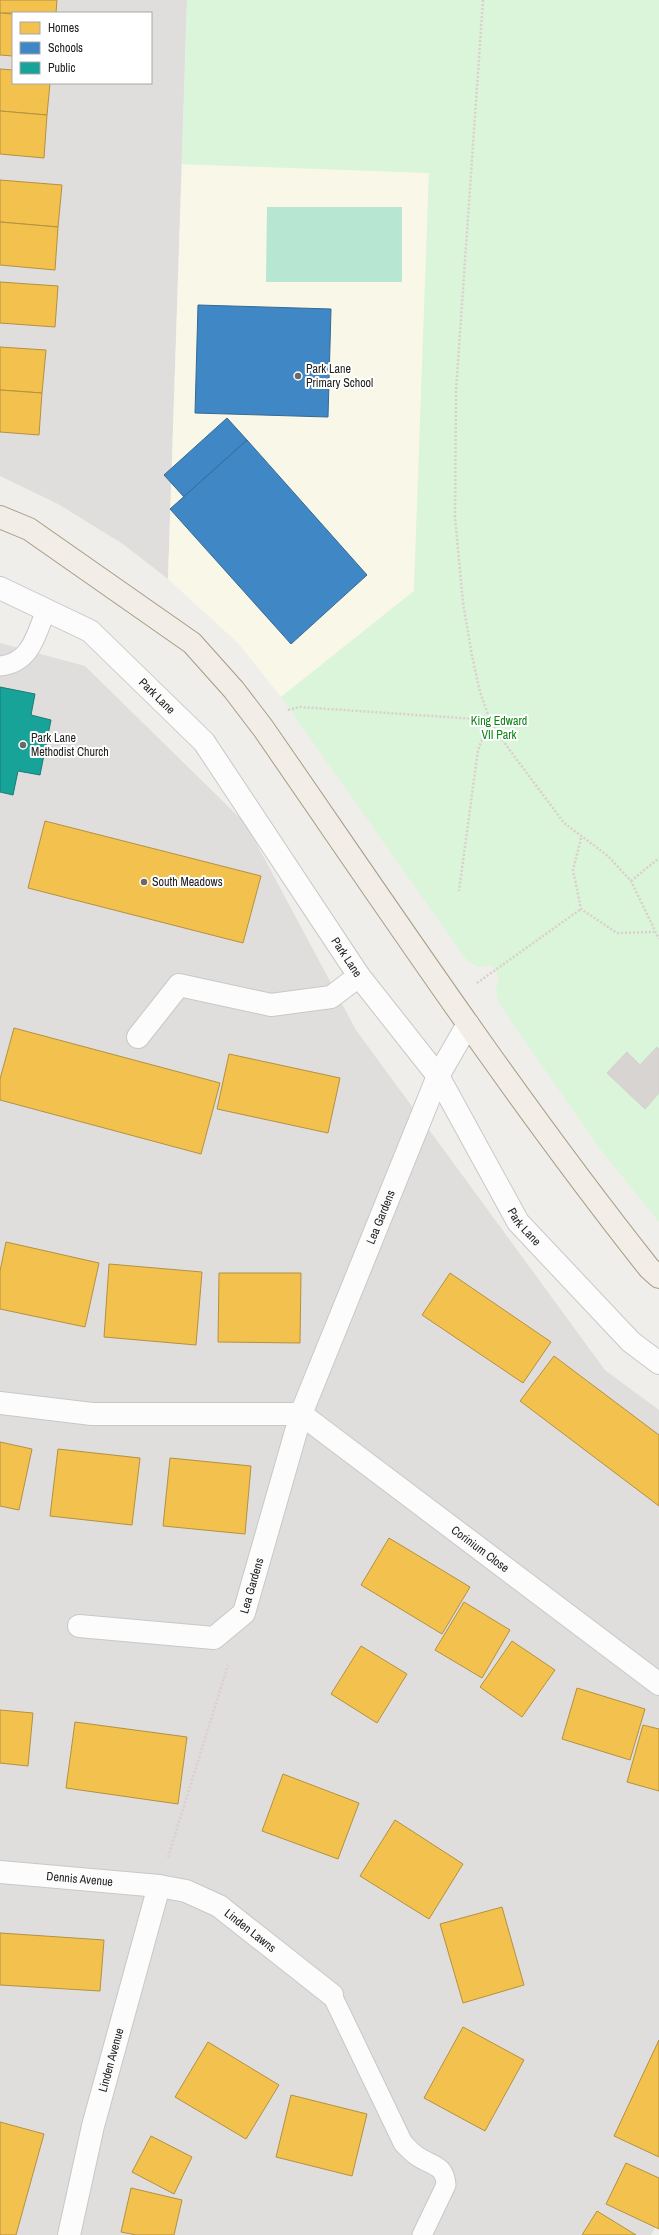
<svg xmlns="http://www.w3.org/2000/svg" width="659" height="2235" viewBox="0 0 659 2235" font-family="'Archivo Narrow',sans-serif">
<style>
.residential{fill:#dfdedc;fill-rule:evenodd}
.education{fill:#f8f7e8}
.park{fill:#daf5da}
.pitch{fill:#b7e6d2}
.homes{fill:#f2c14e;stroke:#b49141}
.schools{fill:#3f88c5;stroke:#366994}
.public{fill:#17a398;stroke:#1a7c75}
.building{fill:#d7d4d2;stroke:#d3d0cc}
.lines{fill:none;stroke-linecap:round;stroke-linejoin:round}
.lane-casing{stroke:#c9c8c7;stroke-width:21}
.street-casing{stroke:#c9c8c7;stroke-width:24}
.primary-casing{stroke:#a79c86;stroke-width:24}
.path{stroke:#dccecd;stroke-width:2.5;stroke-dasharray:2 2;stroke-linecap:butt}
.lane{stroke:#fdfcfc;stroke-width:19}
.street{stroke:#fdfcfc;stroke-width:22}
.primary{stroke:#f3ede7;stroke-width:22}
.poi-dot{fill:#6a6968;stroke:#fff;stroke-width:1.5}
.labels{text-anchor:middle;stroke-width:4;stroke-linejoin:round;paint-order:stroke}
.poi-label{font-size:12px;fill:#222;stroke:#fff;text-anchor:start}
.street-label{font-size:12px;fill:#222;stroke:#fff}
.park-label{font-size:12px;fill:#0c8416;stroke:#fff}
</style>
<rect width="100%" height="100%" fill="#f0eeeb"/>
<g class="residential">
<path d="M0 0H187L168 579 123 544 58 504 0 476ZM13 13H151V83H13Z"/>
<path d="M0 643 85 666 246 824 356 1030 605 1370 659 1410V2221L651 2235H0Z"/>
</g>
<path class="education" d="M182 164 429 173 414 591 281 697 239 644 168 579Z"/>
<path class="park" d="M187 0H659V1222L600 1149 513 1024 498 1001 496 988 499 977 491 965 479 967 468 962 281 697 414 591 429 173 182 164Z"/>
<path class="pitch" d="M267 207H402V282H266Z"/>
<g class="homes">
<path d="M0 0H57L56 13H0Z"/>
<path d="M0 13 13 14V56L0 55Z"/>
<path d="M0 69 13 70V83H50L47 115 0 111Z"/>
<path d="M0 111 47 115 44 158 0 154Z"/>
<path d="M0 180 62 185 58 227 0 222Z"/>
<path d="M0 222 58 227 55 270 0 265Z"/>
<path d="M0 282 58 286 55 327 0 323Z"/>
<path d="M0 347 46 350 42 393 0 390Z"/>
<path d="M0 390 42 393 39 435 0 432Z"/>
<path d="M45 821 261 876 243 943 28 888Z"/>
<path d="M14 1028 220 1083 201 1154 0 1100V1079Z"/>
<path d="M229 1054 340 1078 328 1133 217 1109Z"/>
<path d="M6 1242 99 1263 85 1327 0 1309V1271Z"/>
<path d="M109 1264 202 1272 196 1345 104 1337Z"/>
<path d="M219 1273H301L300 1343 218 1342Z"/>
<path d="M450 1273 551 1342 523 1383 422 1315Z"/>
<path d="M554 1356 659 1435V1506L520 1401Z"/>
<path d="M0 1442 32 1449 19 1510 0 1506Z"/>
<path d="M58 1449 140 1458 132 1525 50 1516Z"/>
<path d="M170 1458 251 1466 245 1534 163 1526Z"/>
<path d="M389 1538 470 1587 442 1634 361 1585Z"/>
<path d="M464 1602 510 1630 482 1678 435 1650Z"/>
<path d="M512 1641 555 1670 522 1717 480 1687Z"/>
<path d="M361 1646 407 1674 377 1723 331 1694Z"/>
<path d="M577 1688 645 1709 630 1760 562 1739Z"/>
<path d="M0 1710 33 1713 28 1766 0 1763Z"/>
<path d="M75 1722 187 1737 178 1804 66 1788Z"/>
<path d="M643 1725 659 1729V1791L627 1782Z"/>
<path d="M283 1774 359 1803 338 1859 262 1831Z"/>
<path d="M395 1820 463 1864 429 1919 360 1876Z"/>
<path d="M502 1907 524 1985 463 2003 440 1924Z"/>
<path d="M0 1933 104 1940 100 1991 0 1985Z"/>
<path d="M463 2027 524 2060 485 2131 424 2098Z"/>
<path d="M659 2040V2157L614 2136Z"/>
<path d="M208 2042 279 2085 246 2139 175 2097Z"/>
<path d="M291 2095 367 2114 352 2176 276 2157Z"/>
<path d="M0 2122 44 2134 16 2235H0Z"/>
<path d="M151 2136 192 2157 174 2194 132 2172Z"/>
<path d="M626 2163 659 2178V2229L606 2204Z"/>
<path d="M131 2188 182 2200 174 2235H136L121 2232Z"/>
<path d="M597 2211 636 2235H582Z"/>
</g>
<g class="schools">
<path d="M198 305 331 309 328 417 195 413Z"/>
<path d="M227 418 247 440 184 497 164 475Z"/>
<path d="M247 440 367 575 291 644 170 509Z"/>
</g>
<path class="public" d="M0 687 35 694 31 715 51 720 40 775 18 771 13 795 0 792Z"/>
<path class="building" d="M657 1047 659 1049V1093L645 1109 607 1073 627 1052 640 1065Z"/>
<g class="lines">
<g class="lane-casing">
<g id="lane">
<path d="M0 666C31 663 36 635 46 610"/>
<path d="M332 1995 403 2143C407 2147 412 2153 417 2156 431 2166 445 2164 446 2185L422 2235"/>
</g>
</g>
<g class="street-casing">
<g id="street">
<path id="s1" d="M0 588 90 631 204 742 359 976 438 1076 518 1222 631 1342 659 1363"/>
<path d="M138 1037 179 985 271 1005 331 997 359 976"/>
<path id="s2" d="M0 1403 92 1414H301L659 1684"/>
<path id="s3" d="M79 1626 214 1638 244 1613 301 1414 438 1076 468 1024"/>
<path id="s4" d="M0 1872 159 1886 186 1891 219 1906 332 1995"/>
<path id="s5" d="M69 2235 93 2126 159 1886"/>
</g>
</g>
<g class="primary-casing">
<path id="primary" d="M0 517 29 529 192 643 234 690 263 728C389 910 512 1095 649 1268L659 1277"/>
</g>
<g class="path">
<path d="M483 0 456 391 455 517 463 603 472 656 480 692 490 720 506 745 564 823 608 856 631 881 659 939"/>
<path d="M288 710 300 707 490 720 478 750 459 891"/>
<path d="M581 838 573 870 581 909 617 933 654 932"/>
<path d="M631 881 659 858"/>
<path d="M477 983 581 909"/>
<path d="M168 1857 228 1665"/>
</g>
<use href="#lane" class="lane"/>
<use href="#street" class="street"/>
<use href="#primary" class="primary"/>
</g>
<g class="poi-dot">
<circle cx="298" cy="376" r="4"/>
<circle cx="23" cy="745" r="4"/>
<circle cx="144" cy="882" r="4"/>
</g>
<g class="labels">
<g class="poi-label">
<text x="306" y="373">Park Lane<tspan x="306" dy="14">Primary School</tspan></text>
<text x="31" y="742">Park Lane<tspan x="31" dy="14">Methodist Church</tspan></text>
<text x="152" y="886">South Meadows</text>
</g>
<g class="street-label">
<text dy="4" stroke="none"><textPath href="#s1" startOffset="193">Park Lane</textPath></text>
<text dy="4" stroke="none"><textPath href="#s1" startOffset="517">Park Lane</textPath></text>
<text dy="4" stroke="none"><textPath href="#s3" startOffset="594">Lea Gardens</textPath></text>
<text dy="4" stroke="none"><textPath href="#s1" startOffset="841">Park Lane</textPath></text>
<text dy="4" stroke="none"><textPath href="#s2" startOffset="526">Corinium Close</textPath></text>
<text dy="4" stroke="none"><textPath href="#s3" startOffset="203">Lea Gardens</textPath></text>
<text dy="4" stroke="none"><textPath href="#s4" startOffset="80">Dennis Avenue</textPath></text>
<text dy="4" stroke="none"><textPath href="#s4" startOffset="263">Linden Lawns</textPath></text>
<text dy="4" stroke="none"><textPath href="#s5" startOffset="180">Linden Avenue</textPath></text>
</g>
<g class="park-label">
<text x="499" y="725">King Edward<tspan x="499" dy="14">VII Park</tspan></text>
</g>
</g>
<rect x="12" y="12" width="140" height="72" fill="#ffffff" stroke="#a7a7a7"/>
<rect x="20" y="22" width="20" height="12" fill="#f2c14e" stroke="#a7a7a7"/>
<text x="48" y="32" font-size="12" fill="#222222">Homes</text>
<rect x="20" y="42" width="20" height="12" fill="#3f88c5" stroke="#a7a7a7"/>
<text x="48" y="52" font-size="12" fill="#222222">Schools</text>
<rect x="20" y="62" width="20" height="12" fill="#17a398" stroke="#a7a7a7"/>
<text x="48" y="72" font-size="12" fill="#222222">Public</text>
</svg>
